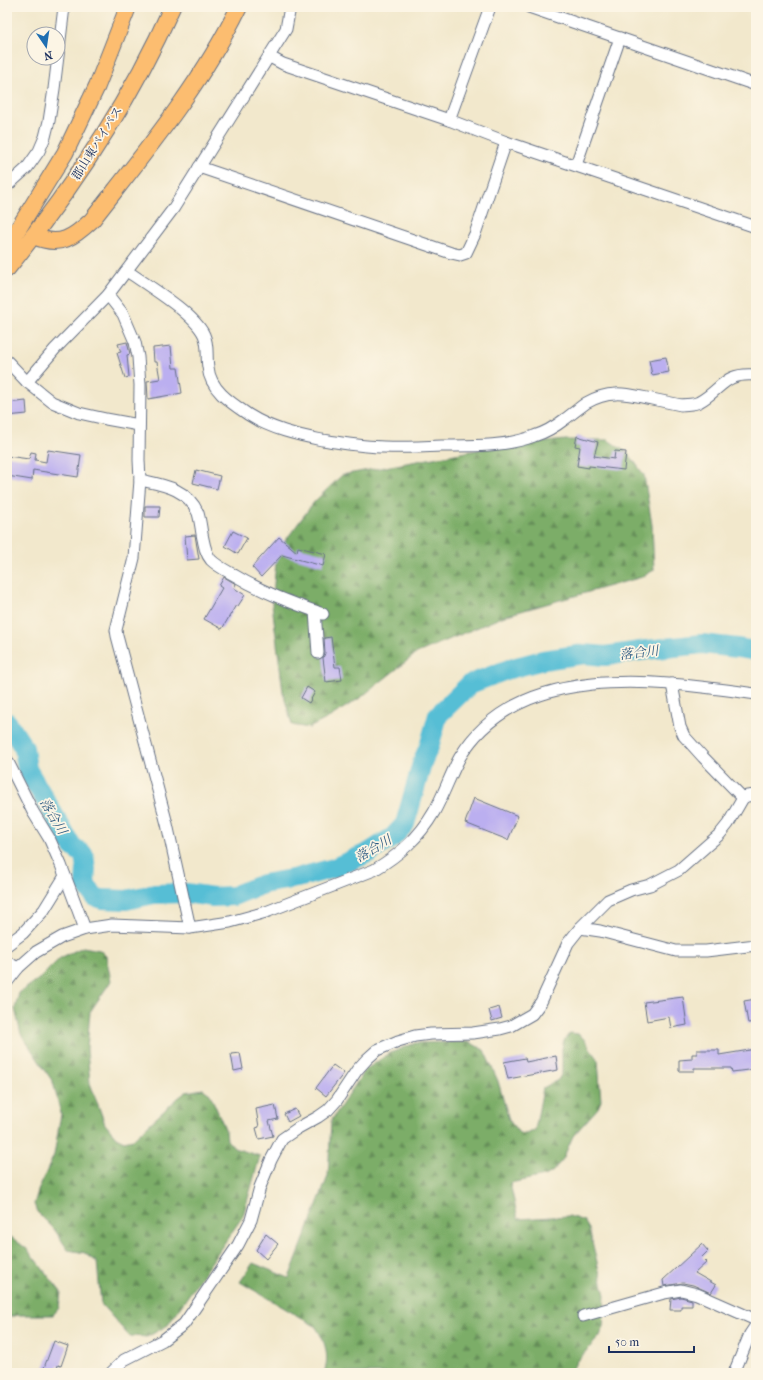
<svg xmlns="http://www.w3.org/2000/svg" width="763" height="1380" viewBox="0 0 763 1380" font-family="'IM FELL French Canon','Noto Serif JP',serif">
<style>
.forest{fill:url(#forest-firs);stroke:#4c6e63}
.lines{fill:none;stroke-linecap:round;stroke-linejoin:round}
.river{stroke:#57bed5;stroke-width:20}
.building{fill:#bbaff0}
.minor-casing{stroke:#667084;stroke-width:13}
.highway-casing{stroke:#667084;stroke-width:18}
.minor{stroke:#fff;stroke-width:11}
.highway{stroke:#fcbd6f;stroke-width:16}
.labels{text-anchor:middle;stroke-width:3.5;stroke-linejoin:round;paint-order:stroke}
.street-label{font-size:12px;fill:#1b2f5e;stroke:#fcf5e5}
.water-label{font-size:13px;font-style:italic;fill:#2d5a82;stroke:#fcf5e5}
</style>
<defs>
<pattern id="forest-firs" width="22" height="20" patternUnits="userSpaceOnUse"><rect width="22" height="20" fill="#7cad68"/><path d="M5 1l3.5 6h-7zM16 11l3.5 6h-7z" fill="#658d59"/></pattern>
</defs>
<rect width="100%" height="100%" fill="#fcf5e5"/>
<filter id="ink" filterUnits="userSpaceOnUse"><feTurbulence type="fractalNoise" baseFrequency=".025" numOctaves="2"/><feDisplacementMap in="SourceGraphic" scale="8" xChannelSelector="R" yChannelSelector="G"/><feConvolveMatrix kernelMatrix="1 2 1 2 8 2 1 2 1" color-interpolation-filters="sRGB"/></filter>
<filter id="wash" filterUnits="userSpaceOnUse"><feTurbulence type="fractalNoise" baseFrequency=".012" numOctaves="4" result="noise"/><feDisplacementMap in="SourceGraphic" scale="16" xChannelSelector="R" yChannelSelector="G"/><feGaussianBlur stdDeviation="0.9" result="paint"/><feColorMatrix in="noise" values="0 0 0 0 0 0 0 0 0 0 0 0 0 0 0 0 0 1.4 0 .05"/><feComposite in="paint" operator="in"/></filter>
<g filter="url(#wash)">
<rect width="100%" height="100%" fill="#f2e8cc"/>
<g class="forest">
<path d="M565 440H608L629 454 644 475 652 525 654 570 642 577 507 615 417 653 360 698 330 717 309 728 292 725 283 692 272 604 277 552 314 502 342 475 482 449Z"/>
<path d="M83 947 100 950 106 956 111 981 90 1012 87 1049 90 1083 105 1124 116 1137 124 1141 133 1139 178 1098 186 1092 203 1089 210 1094 226 1131 227 1140 234 1148 260 1156 243 1216 168 1325 147 1337 129 1336 101 1304 97 1262 85 1253 68 1250 54 1229 37 1212 34 1204 39 1188 54 1155 61 1114 53 1082 21 1034 15 1009 19 993 40 978 60 958Z"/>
<path d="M570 1033 578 1034 584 1039 598 1060 601 1101 598 1108 573 1136 563 1159 552 1172 545 1176 510 1183 518 1219 569 1216 584 1221 589 1229 605 1295 603 1328 600 1336 576 1362 571 1373H324C330 1356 325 1340 315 1326L240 1282 253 1263 289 1278 328 1176 331 1121 365 1070 388 1054 415 1043 469 1042 484 1050 498 1081 509 1120 519 1133 527 1134 535 1130 543 1088 558 1080 562 1073V1048L564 1040Z"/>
<path d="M7 1234 27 1249 61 1292 59 1308 53 1315H17L7 1318Z"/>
</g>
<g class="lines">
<path class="river" d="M7 722 24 748 27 769 72 846 84 855 86 869 85 884 95 897 102 899 126 900 154 894 186 893 213 897 233 896 263 884 297 878 334 868 370 852 393 837 405 824 423 760 429 747 438 715 470 684 509 669 543 660 584 654 605 656 647 650 702 644 738 648 756 651"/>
</g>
<g id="blocks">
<g class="building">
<path d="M127 342 130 354 127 355 129 377 125 378 117 353 121 352 118 344Z"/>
<path d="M171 346 173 368H178L182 393 148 399 147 381 160 379 157 362H154L153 348Z"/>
<path d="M666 357 669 372 652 375 649 360Z"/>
<path d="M26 401 27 414 7 416V403Z"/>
<path d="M577 436 598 442 594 456 614 459 615 451 626 452 624 470 589 466V468L577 466 580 447 575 446Z"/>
<path d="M48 450 81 455 78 477 33 470 32 480 7 476V456L29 459 31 452 36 453 35 460 46 462Z"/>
<path d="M196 470 220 476 217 489 193 483Z"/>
<path d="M145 506H160L159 517H145Z"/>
<path d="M233 531 247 538 238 554 225 546Z"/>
<path d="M195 535 199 559 187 560 185 536Z"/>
<path d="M279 537 297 552 298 547 326 554 323 566 282 555 261 577 252 567Z"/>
<path d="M224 577 236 584 234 588 245 595 238 606 236 605 222 629 204 619 222 588 219 586Z"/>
<path d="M331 637 335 667H340L342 680 326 682 323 658 325 653 324 638Z"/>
<path d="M307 687 315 692 309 703 301 698Z"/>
<path d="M474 798 518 816 508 840 465 823Z"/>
<path d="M683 997 687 1025 671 1028 669 1017 647 1021 644 1002Z"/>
<path d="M756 999V1022L748 1023 744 1001Z"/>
<path d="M499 1007 502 1018 492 1021 489 1010Z"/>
<path d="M756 1049V1069L732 1072 731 1068H694V1071H679V1060L692 1059V1054H697V1050H719V1055Z"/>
<path d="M240 1053 243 1069 234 1071 231 1054Z"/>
<path d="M556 1056 558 1070 508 1079 504 1062 525 1058 526 1062Z"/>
<path d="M333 1065 344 1073 326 1096 316 1088Z"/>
<path d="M275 1105 278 1119 269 1121 273 1136 259 1139 256 1128 259 1127 256 1109Z"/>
<path d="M295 1109 299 1116 288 1122 284 1114Z"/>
<path d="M266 1234 278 1244 266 1259 256 1250Z"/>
<path d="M702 1244 708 1251 702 1257 707 1262 695 1273 716 1285 711 1293 693 1285 683 1283 664 1286 663 1280Z"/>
<path d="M681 1297 692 1300V1306H681V1310H670L671 1299Z"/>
<path d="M54 1341 68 1346 61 1366 58 1365 56 1373H42Z"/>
</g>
</g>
</g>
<g filter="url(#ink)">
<use href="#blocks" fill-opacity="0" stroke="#667084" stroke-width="1"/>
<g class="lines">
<g class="minor-casing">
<g id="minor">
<path d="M529 7 756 85"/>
<path d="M270 57 283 64 449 120 506 142 756 227"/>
<path d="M449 120 490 7"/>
<path d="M576 165 620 38"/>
<path d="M199 167 451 253 460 255 466 253 475 234 506 142"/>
<path d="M7 186 27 168 39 151 45 137 49 121 54 89 64 7"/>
<path d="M127 271C147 285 194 313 204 335 209 346 206 356 208 367 210 390 231 403 249 415 271 429 297 435 322 440 343 443 363 447 384 447 404 448 423 447 443 446 473 446 505 447 534 436 544 433 556 426 565 419 572 414 579 408 586 403 609 389 627 394 652 399 662 401 671 403 681 405 686 404 694 405 699 402 723 389 723 372 756 375"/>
<path d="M108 295 123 314 135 342 138 357 140 385 139 460 140 480 134 558 116 630 117 636 167 824 190 928"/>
<path d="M7 361 27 382 52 402 79 413 106 419 139 425"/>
<path d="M27 382 55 349 108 295 173 209 286 29 290 7"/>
<path d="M140 480C163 485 187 488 198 513 200 520 201 527 202 534 204 543 205 553 211 560 217 566 227 571 234 575 262 592 292 603 323 614"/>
<path d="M315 611 318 653"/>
<path d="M672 684 680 727 684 736 703 757 743 798"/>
<path d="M7 760 33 812 49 838 61 865 85 929"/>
<path d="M580 928 600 931 676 951H706L756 945"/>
<path d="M7 945 23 933 44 910 65 876"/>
<path d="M7 962 18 968"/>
<path d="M7 982 18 968 36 952 62 937 85 929 112 925 190 928 230 922 266 912 374 870C399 855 419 838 434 812 444 794 450 775 460 757 519 659 661 681 756 694"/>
<path d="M583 1316 664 1293 681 1290 697 1294 756 1320"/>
<path d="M111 1373 124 1360 163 1340 184 1324 238 1245 251 1220 260 1187 271 1160 282 1139 298 1128 318 1117 328 1110 337 1100 357 1070 367 1059 377 1050 398 1041 415 1036 431 1034 473 1033 500 1029 511 1026 532 1014 541 1002 568 943 580 928 608 900 631 890 650 885 679 870 720 834 728 824 743 798 747 796 756 795"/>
<path d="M734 1373 750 1334 756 1325"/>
</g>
</g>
<g class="highway-casing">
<g id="highway">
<path d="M34 236C60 248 74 237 92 220 145 152 201 85 239 7"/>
<path d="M7 247 65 153 97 86 128 7"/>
<path d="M7 269C72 189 130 102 172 7"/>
</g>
</g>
<use href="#minor" class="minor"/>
<use href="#highway" class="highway"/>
</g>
</g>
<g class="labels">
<g class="street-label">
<text transform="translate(97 143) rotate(-58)" y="4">郡山東バイパス</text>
</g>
<g class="water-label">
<text transform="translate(639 652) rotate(-7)" y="5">落合川</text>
<text transform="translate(54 816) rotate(59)" y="5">落合川</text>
<text transform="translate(373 848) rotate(-31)" y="5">落合川</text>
</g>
</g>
<rect width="763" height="1380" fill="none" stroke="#fcf5e5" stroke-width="24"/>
<g transform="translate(46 46) rotate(167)"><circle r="19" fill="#fcf5e5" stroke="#a2a6af"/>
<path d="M0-3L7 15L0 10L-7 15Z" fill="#1f6fb2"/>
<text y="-6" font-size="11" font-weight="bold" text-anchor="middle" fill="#1b2f5e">N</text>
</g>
<path d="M609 1346v6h85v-6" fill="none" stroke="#1b2f5e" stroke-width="2"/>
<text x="615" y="1346" font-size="12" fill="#1b2f5e" stroke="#fcf5e5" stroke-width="3" paint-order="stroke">50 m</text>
</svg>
